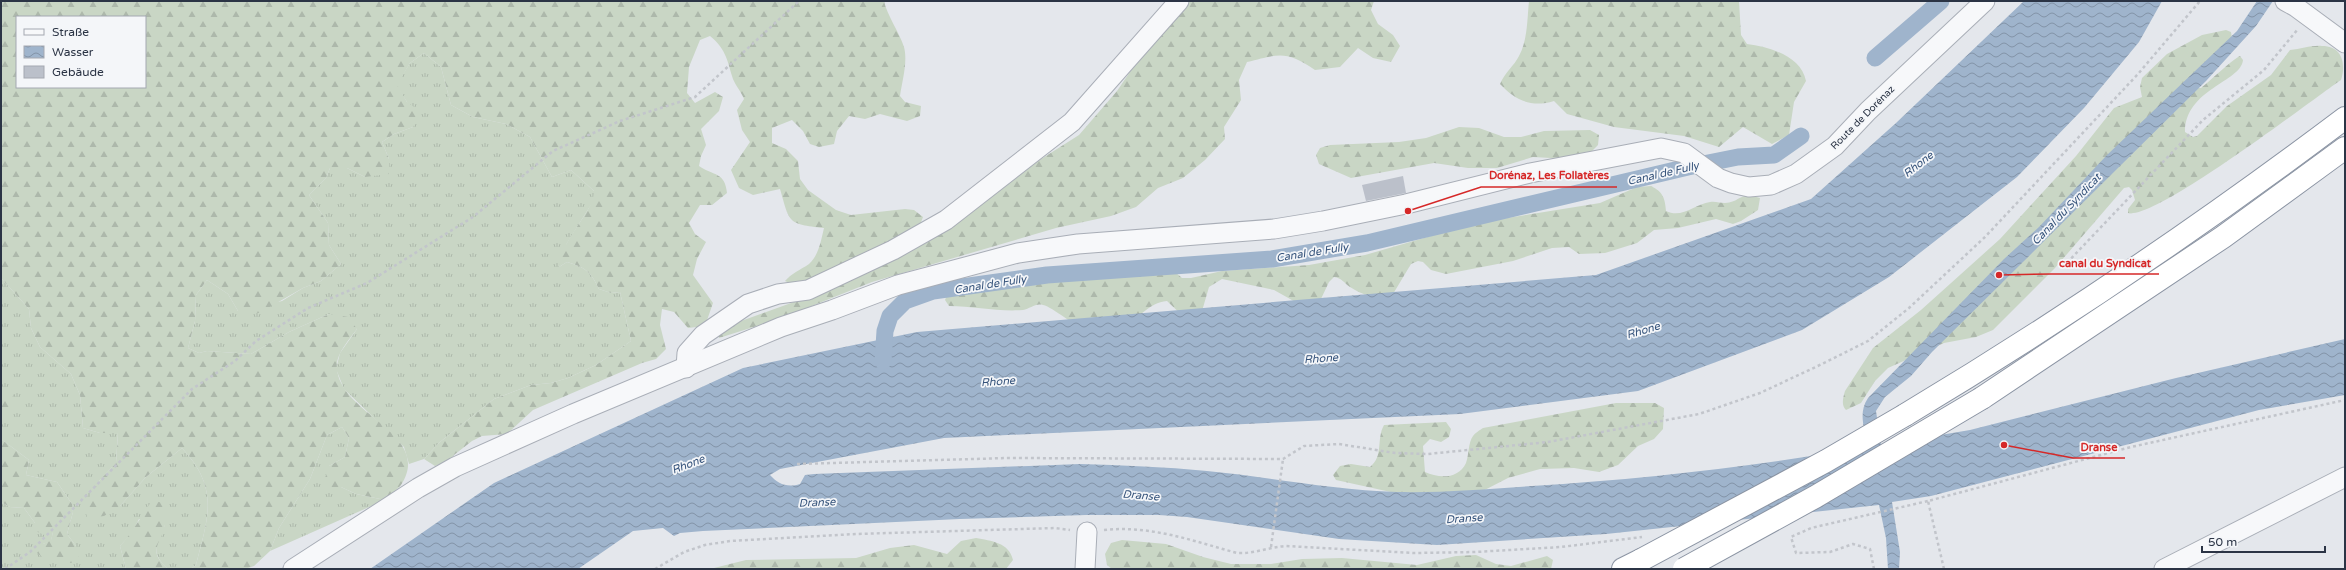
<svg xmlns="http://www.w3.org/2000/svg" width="2346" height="570" viewBox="0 0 2346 570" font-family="'Varela Round',sans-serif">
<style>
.grass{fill:url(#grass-tufts)}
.forest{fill:url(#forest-firs);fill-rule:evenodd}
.water{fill:url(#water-waves)}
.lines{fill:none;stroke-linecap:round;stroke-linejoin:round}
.canal{stroke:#9fb4cc;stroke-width:17}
.building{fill:#bbc0ca}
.minor-casing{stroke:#a9aeb7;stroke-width:21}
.motorway-casing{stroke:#8b94a3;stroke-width:24}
.path{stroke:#c2c5cb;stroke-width:2.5;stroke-dasharray:3 3;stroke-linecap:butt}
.minor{stroke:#f7f8fa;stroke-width:19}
.motorway{stroke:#fff;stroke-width:22}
.motorway-bridge-casing{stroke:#8b94a3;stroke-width:24;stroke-linecap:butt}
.motorway-bridge{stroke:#fff;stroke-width:22}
.labels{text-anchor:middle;stroke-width:3.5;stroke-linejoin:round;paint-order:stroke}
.street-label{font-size:10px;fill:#2b3445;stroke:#f4f6f9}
.water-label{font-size:11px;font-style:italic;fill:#34527a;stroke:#f4f6f9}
.leader{fill:none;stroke:#d62828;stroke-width:1.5}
.callout-dot{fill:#d62828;stroke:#f4f6f9;stroke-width:1.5}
.callout-label{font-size:11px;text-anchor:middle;font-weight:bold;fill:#d62828;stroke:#f4f6f9;stroke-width:3.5;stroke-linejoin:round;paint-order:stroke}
</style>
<defs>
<pattern id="grass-tufts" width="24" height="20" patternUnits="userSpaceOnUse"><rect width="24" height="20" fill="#c9d6c5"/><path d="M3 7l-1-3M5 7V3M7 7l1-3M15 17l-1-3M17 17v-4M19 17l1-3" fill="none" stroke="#adb8ab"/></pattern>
<pattern id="forest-firs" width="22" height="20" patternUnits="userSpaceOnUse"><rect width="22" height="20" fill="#c9d6c5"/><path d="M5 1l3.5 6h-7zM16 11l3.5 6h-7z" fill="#adb8ab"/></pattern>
<pattern id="water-waves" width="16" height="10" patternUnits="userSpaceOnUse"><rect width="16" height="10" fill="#9fb4cc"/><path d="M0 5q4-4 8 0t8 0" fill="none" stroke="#8293a7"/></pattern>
</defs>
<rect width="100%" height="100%" fill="#e4e7ec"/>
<g class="grass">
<path d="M424 53 441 67 451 105 473 117 506 124 530 137 552 177 571 170 594 191V200L567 243 559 267 567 262C585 267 591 272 599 289L611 293 620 292 631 341 596 365 568 378 551 383 531 385 494 399 440 442 424 459 409 464 404 447 344 389 336 369 340 353 357 329 329 314 289 332 251 354 207 351 199 353 188 348 195 321 196 295 207 280 228 294 238 311 282 301 303 288 321 281 341 264 329 245 328 223 309 195 326 178 330 168H347L365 177 389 159 382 142 394 134 413 127 407 102 396 85 410 63Z"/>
<path d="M1 278 29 309 31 328 40 347 71 374 80 395 83 428 100 433 118 432 116 463 98 482 120 506 146 477 182 448C220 489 208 517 196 565L191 569H168C150 553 156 544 165 525L139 519 132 533 120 546 126 569H1V502L10 507 24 508 35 523 53 532 51 541 43 544 76 546 67 534 73 512 72 504 57 482 26 475 29 460 1 439 4 388H1Z"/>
<path d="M342 427 349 438 345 457 329 466 341 487 356 494 385 500 270 551 279 528 310 479 327 435Z"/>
</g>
<g class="forest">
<path d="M1 1H884C887 15 899 32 904 47 908 62 902 81 900 96L905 102 921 106 920 116 907 121 880 114 865 119 849 116 837 131 834 144 819 147 810 144 803 131 792 120 772 128V143L786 149 798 161 800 179 808 190 836 210 851 215 905 209 914 210 923 217 920 225 800 288 785 281C792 273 800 270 809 264 819 255 821 240 824 228 787 224 790 223 780 189L753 195 739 188 731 170 750 142 742 130 737 110 744 99C741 91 734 84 732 76 727 59 725 48 710 36L700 40 689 67 687 93 695 103 715 92 723 97 719 111 701 129 706 145 701 156 699 166C714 176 725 172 727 193L712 205H700L689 223 695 234 706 242 697 259 693 275 713 303 705 326 688 328 674 312 662 309 660 325 666 349 656 359 642 363 533 410 507 434 482 436 472 441 454 455 451 459 435 466 424 459 440 442 494 399 531 385 551 383 568 378 596 365 631 341 620 292 611 293 599 289C591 272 585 267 567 262L559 267C561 239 595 211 594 191L571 170 552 177 530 137 506 124 473 117 451 105 441 67 424 53 410 63 397 85 407 102 421 112 413 127 394 134 382 142 389 159V174L365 177 347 168H330L326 178 309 195 328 223 329 245 341 264 321 281 303 288 259 313 238 311 228 294 207 280 196 295 195 321 188 348 199 353 207 351 251 354 289 332 329 314 348 317 357 329C349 340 335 355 337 369 341 415 434 434 401 485 397 490 390 495 385 500L356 494 341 487 321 490 329 466 345 457 349 438 342 427 327 435 310 479 279 528 270 551 254 566 245 569H191L196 565C208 517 220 489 182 448L146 477 120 506 104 516 87 518 85 505 98 482 116 463 118 433H100L83 428 80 395 71 374 40 347 31 328 29 309 1 278ZM17 17H145V87H17Z"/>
<path d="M1184 1H1374L1371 10 1378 24 1393 35 1400 46 1391 62 1373 58 1358 48 1340 67 1315 70C1286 50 1279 54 1247 62L1239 80 1241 100 1224 127 1225 139 1205 160 1183 178 1158 188 1136 207 1111 216 1056 228 872 282 779 319 719 338V335L727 326 816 294 941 233 966 217 1038 161 1079 135 1117 91 1136 63Z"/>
<path d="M1529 1H1739L1741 35 1747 44C1770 47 1801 56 1806 81L1794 102 1789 135 1772 144 1743 127 1719 147 1684 136 1614 127 1567 114 1554 101C1531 108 1515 100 1500 84 1505 72 1514 66 1519 56 1528 39 1527 19 1529 1Z"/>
<path d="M2226 30 2231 32 2232 38 2196 71 2193 79 2198 88H2201C2210 81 2233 59 2240 56L2243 60C2241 82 2185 89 2185 132L2193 137 2197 136 2227 106 2271 75 2290 50C2301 49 2312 45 2322 46 2343 46 2346 65 2341 80 2310 101 2155 221 2128 213V209L2135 200 2132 190 2129 187 2124 188 2055 268 1993 330 1976 337 1944 343 1888 368 1875 381 1861 403 1846 410C1841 405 1843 398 1845 391L1873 348 1921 310 2000 239 2076 156 2114 108 2142 97 2140 87 2142 78 2167 54 2202 35Z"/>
<path d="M1459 127 1479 128 1504 137H1521L1544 131 1590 130 1599 135 1598 145 1591 152 1569 159 1533 157 1497 168H1468L1434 163 1351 178 1319 164 1316 155 1320 148 1330 145 1399 142 1426 138Z"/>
<path d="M1651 186C1663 192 1665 198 1666 211 1682 219 1695 204 1710 202 1715 201 1720 203 1725 203 1741 202 1739 191 1760 198L1758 210 1741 221 1733 224 1716 219 1678 228 1654 230 1637 243 1605 253 1579 254 1569 247 1552 248 1513 261 1446 274 1431 270 1423 262 1418 261 1411 264 1390 299C1376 299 1362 295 1350 287 1344 283 1342 278 1334 277L1329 282 1320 301 1299 304 1274 290 1222 279 1209 287 1200 318 1187 320 1167 301C1148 303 1141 318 1125 324 1116 328 1098 329 1088 329 1077 329 1053 307 1043 305 1035 303 1030 309 1023 310 998 312 974 306 949 306L945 300 948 293 958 288 1140 271C1157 266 1168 265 1182 278H1191L1222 271 1309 265 1365 255 1476 223 1600 203 1637 187Z"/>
<path d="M1 388H4L14 395 1 427Z"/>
<path d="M1616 403H1655L1664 408 1663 429 1654 439 1638 446 1618 465 1599 472 1574 468 1540 469 1508 478 1473 496 1418 498 1336 480 1333 475 1340 466 1351 464 1370 467C1384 456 1376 439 1384 425L1446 422 1451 429 1449 437 1441 442 1430 439 1423 446 1425 472C1438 478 1458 480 1466 463 1469 455 1468 443 1473 436 1475 433 1480 430 1483 428Z"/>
<path d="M1 439 29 460 26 475 57 482 72 504 73 512 67 534 76 546 79 558 71 563 56 558 46 560 37 553 43 544 51 540 53 532 44 535 36 531 35 523 24 508 10 507 1 502Z"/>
<path d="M152 501 166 503C165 510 166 518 165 525 160 546 147 550 168 569H126L120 546C133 532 141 516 152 501Z"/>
<path d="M976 538C991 541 1009 542 1013 560L1006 569H710L746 560 856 558 890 548 914 545 947 554 961 541Z"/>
<path d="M1122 540 1166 544 1203 557 1231 564H1271L1302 559 1342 558 1417 565 1456 556 1476 555 1496 564 1511 566 1547 556 1553 560 1551 569H1112L1107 565 1105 554 1111 543Z"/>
</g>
<path class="water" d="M2024 1H2162L2139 42 2084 108 2017 177 1889 277 1802 330 1638 391 1460 414 944 438 780 469 770 475C778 484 787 488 800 484L805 475 814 474 1080 464C1122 465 1165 467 1207 471 1270 477 1333 490 1397 492 1441 493 1487 489 1532 486 1644 479 1756 466 1867 447 1866 430 1857 414 1868 398L2004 259 2039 227 2107 155 2237 31 2257 1H2273L2256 26 2206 81 1932 352 1911 376 1885 397 1876 411 1881 445 1970 430 2176 378 2345 339V395L2259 410 1931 496 1892 502 1900 552 1899 569H1888L1886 538 1879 505 1606 534 1437 545 1339 539 1187 517 1159 515H1086L960 519 703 531 680 533 674 536 663 528 633 531 578 569H370L494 483 743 368 917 332 1596 275 1811 199 1896 123Z"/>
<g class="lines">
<g class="canal">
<path d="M1875 58 1941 1"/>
<path d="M883 361 885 331 890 316 905 301 933 291 1047 275 1272 259 1367 243 1688 167 1738 157 1774 155 1801 136"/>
</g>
</g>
<path class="building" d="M1403 176 1406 193 1366 201 1362 185Z"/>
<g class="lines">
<g class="minor-casing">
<g id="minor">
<path d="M2285 1 2296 7 2345 43"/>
<path d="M686 368 687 353 703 335 748 304 778 294 808 290 893 250 946 220 1072 122 1179 1"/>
<path d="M293 569 418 488 455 467 573 414 781 327 832 310 898 285 1018 253 1078 244 1274 229 1323 221 1406 204 1530 173 1661 148 1684 153 1718 178 1731 183 1749 187 1771 185 1796 174 1835 146 1868 111 1985 1"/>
<path d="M1085 569 1087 532"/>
<path d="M2164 569 2345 477"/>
</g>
</g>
<g class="motorway-casing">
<g id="motorway">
<path d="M1982 398 2223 237 2345 148"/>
<path d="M1905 415C2057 324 2203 225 2345 118"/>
<path d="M1623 569 1641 560"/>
</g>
</g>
<g class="path">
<path d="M2063 267 2203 120 2264 70 2298 29"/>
<path d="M797 464 1008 458 1283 459 1304 446 1339 444 1395 453 1428 454 1548 442 1699 414 1760 393 1822 364 1868 341 1909 308 1985 237 2138 74 2200 1"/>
<path d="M1104 530C1151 525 1193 541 1237 553 1254 554 1269 547 1286 546L1414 553 1475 552 1561 547 1642 537"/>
<path d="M1271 547 1283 459"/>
<path d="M5 569 30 552 192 389 235 361 256 341 308 308 367 283 473 217 553 151 620 121 695 97 799 1"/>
<path d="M655 569 684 552 705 545 730 541 856 534 1055 528 1070 530"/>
<path d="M1874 569 1870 549 1853 544 1830 552 1796 553 1791 537 1811 528 1928 501"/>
<path d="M1944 569 1928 501 2131 447 2345 400"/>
</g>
<use href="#minor" class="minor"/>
<use href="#motorway" class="motorway"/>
<g class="motorway-bridge-casing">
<g id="motorway-bridge">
<path d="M1641 560 1826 461 1905 415"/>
<path d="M1684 569 1815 497 1982 398"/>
</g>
</g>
<use href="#motorway-bridge" class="motorway-bridge"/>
</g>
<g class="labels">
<g class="street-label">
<text transform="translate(1862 117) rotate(-45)" y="4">Route de Dorénaz</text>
</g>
<g class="water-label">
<text transform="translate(1918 164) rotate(-38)" y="4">Rhone</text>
<text transform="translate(1663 173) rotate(-13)" y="4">Canal de Fully</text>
<text transform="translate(2066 209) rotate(-46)" y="4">Canal du Syndicat</text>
<text transform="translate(1312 252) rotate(-9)" y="4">Canal de Fully</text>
<text transform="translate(990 284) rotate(-9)" y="4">Canal de Fully</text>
<text transform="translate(1643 330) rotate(-16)" y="4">Rhone</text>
<text transform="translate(1321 358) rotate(-4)" y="4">Rhone</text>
<text transform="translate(998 381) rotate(-4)" y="4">Rhone</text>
<text transform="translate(688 464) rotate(-21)" y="4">Rhone</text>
<text transform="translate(1141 495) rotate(5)" y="4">Dranse</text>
<text transform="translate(817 502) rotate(-2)" y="4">Dranse</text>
<text transform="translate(1464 518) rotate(-4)" y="4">Dranse</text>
</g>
</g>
<path class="leader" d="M1408 211L1481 187H1617M1999 275L2051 274H2159M2004 445L2073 458H2125"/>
<g class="callout-dot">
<circle cx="1408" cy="211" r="4"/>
<circle cx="1999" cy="275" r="4"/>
<circle cx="2004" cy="445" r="4"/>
</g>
<g class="callout-label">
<text x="1549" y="179">Dorénaz, Les Follatères</text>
<text x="2105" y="267">canal du Syndicat</text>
<text x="2099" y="451">Dranse</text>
</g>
<rect width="2346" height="570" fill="none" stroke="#2b3445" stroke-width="4"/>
<rect x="16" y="16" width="130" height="72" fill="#f4f6f9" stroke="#a4a8b1"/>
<rect x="24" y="29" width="20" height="6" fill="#f7f8fa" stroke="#a4a8b1"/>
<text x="52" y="36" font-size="12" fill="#2b3445">Straße</text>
<rect x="24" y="46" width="20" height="12" fill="url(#water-waves)" stroke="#a4a8b1"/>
<text x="52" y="56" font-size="12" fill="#2b3445">Wasser</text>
<rect x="24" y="66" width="20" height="12" fill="#bbc0ca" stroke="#a4a8b1"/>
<text x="52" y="76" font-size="12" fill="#2b3445">Gebäude</text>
<path d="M2202 546v6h123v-6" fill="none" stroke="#2b3445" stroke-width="2"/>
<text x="2208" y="546" font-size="12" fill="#2b3445" stroke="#f4f6f9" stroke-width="3" paint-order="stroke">50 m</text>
</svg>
